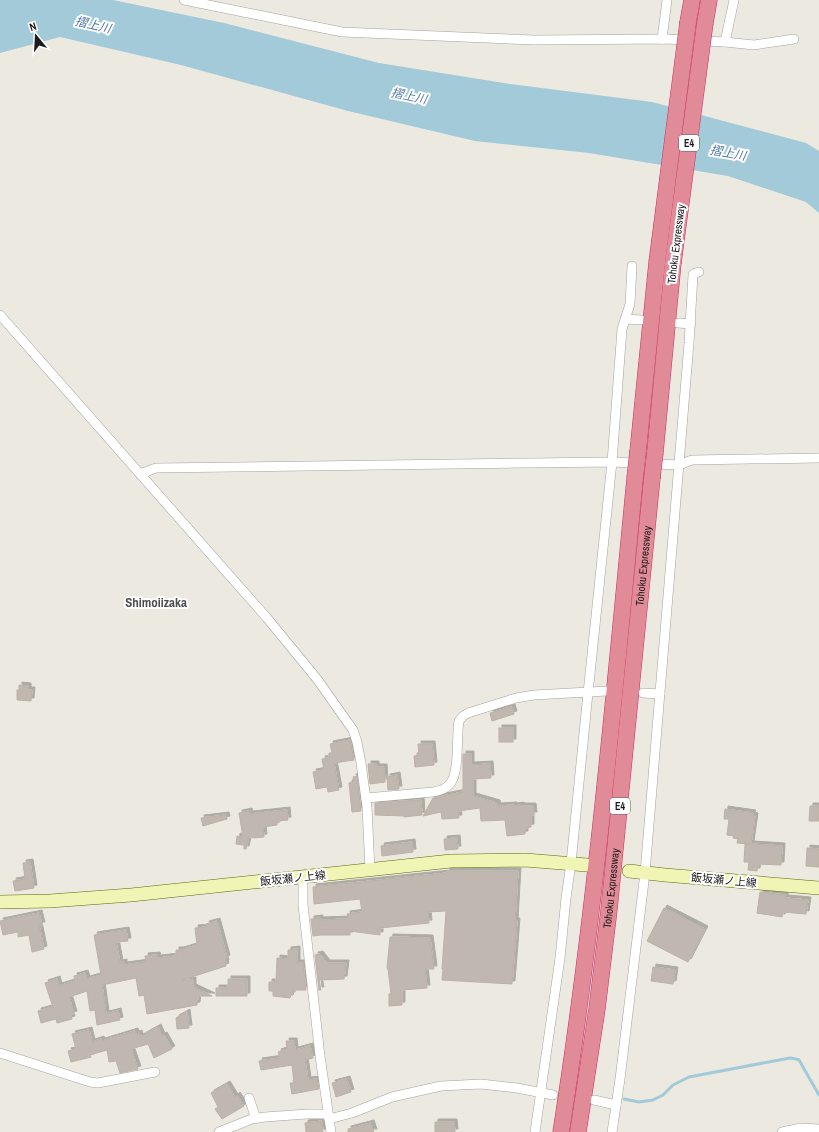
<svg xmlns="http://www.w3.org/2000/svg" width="819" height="1132" viewBox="0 0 819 1132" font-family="'Archivo Narrow','Noto Sans JP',sans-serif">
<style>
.water{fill:#a2cad8}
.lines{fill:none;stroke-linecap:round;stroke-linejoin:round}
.stream{stroke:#a2cad8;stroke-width:3}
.building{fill:#c0b8b0;stroke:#bdb0a4;filter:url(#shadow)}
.minor-casing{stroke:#a2a2a2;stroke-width:10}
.secondary-casing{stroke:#5c6a0a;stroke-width:14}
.motorway-casing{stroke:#cc2c5e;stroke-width:17}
.minor{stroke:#fff;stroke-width:9}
.secondary{stroke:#f0f5b5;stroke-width:13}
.motorway{stroke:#e18b98;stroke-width:16}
.motorway-bridge-casing{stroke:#cc2c5e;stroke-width:17;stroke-linecap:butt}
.motorway-bridge{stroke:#e18b98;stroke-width:16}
.labels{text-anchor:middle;stroke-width:4;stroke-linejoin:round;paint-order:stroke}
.shield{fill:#fff;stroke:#5f5f5f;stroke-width:1}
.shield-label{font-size:10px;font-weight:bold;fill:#1b1b1b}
.street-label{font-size:11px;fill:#1b1b1b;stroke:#fff}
.water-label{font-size:12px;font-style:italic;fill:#4d76a4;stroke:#fff}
.quarter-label{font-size:13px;font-weight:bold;fill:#4e4e4e;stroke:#fff}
</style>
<defs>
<filter id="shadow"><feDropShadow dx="3" dy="-3" stdDeviation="0" flood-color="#0004"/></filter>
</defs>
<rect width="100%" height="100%" fill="#ece9e1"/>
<path class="water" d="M0 0H113L224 23 379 63 510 84 652 102 806 143 819 151V213L806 202 728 176 589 153 475 141 348 111 181 65 60 37 0 53Z"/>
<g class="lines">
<path class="stream" d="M624 1099 639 1102 653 1100 663 1095 673 1085 689 1077 790 1058 796 1059 799 1060 819 1095"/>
</g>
<g class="building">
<path d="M19 685 28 686V690H32L31 701 17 700V690H19Z"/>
<path d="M512 707 514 714 492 721 490 713Z"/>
<rect x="499" y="728" width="14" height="14"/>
<path d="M350 740 354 760 334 763 339 790 328 792 327 787 316 789 313 772 324 770 322 759 329 758V753H332L330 744Z"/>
<path d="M418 744H432L434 765 415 767 414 756 419 755Z"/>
<path d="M463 754H471V765L490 764 491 778 473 779V796L497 803 498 806 514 805V806L521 805V806H533L534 815H531V827L525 828V834L507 836 505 820 481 821 480 808 458 811 459 818 442 819 441 812 423 816 433 798 463 792Z"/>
<path d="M368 764H376V767H384L385 782 370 784Z"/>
<path d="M397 775 399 789 388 790 387 777Z"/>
<path d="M357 776 361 811 352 812 349 783 354 781 353 777Z"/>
<path d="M421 800 422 815 404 817V816L375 815V803Z"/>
<path d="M810 806H819V821H809Z"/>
<path d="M725 809 753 813 752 815 755 816 751 844 782 846 781 865 758 864 757 871 748 870 749 862H744L745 844H749L737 843 738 839 733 838 734 836 727 835 729 819H724Z"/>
<path d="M287 810 288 820 277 821V825L263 827 264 837 254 838 249 836 246 849H244V845L236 844 237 836 243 837 239 813 249 811 250 814Z"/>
<path d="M226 815 227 819 203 826 201 818Z"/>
<path d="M457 838 458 849 445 850 444 839Z"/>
<path d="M412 842 413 852 382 856 381 846Z"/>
<path d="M807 848 819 849V867L806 866Z"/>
<path d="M30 862 34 888 15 891 13 881 25 879 23 863Z"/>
<path d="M447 871H518L515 921H517L512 984 442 980 443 969H442L446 911 428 912 429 923 380 928V935L350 931V935H321L313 936 311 919 320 918V920L348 919 347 914 362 912 360 899 314 904 313 887 447 873Z"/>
<path d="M760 892 785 895V898L808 900 806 914 783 912 782 917 757 913Z"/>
<path d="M664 908 705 929 688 962 647 941Z"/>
<path d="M39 913 42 925H39L44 949 32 952 29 935 18 937V932L3 935 0 921Z"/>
<path d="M217 921 227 958 225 959 226 963H225L226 966 182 980H193V987L212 996H198L197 1005 147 1014 144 995 139 996 136 978 102 985 106 1014 118 1011 120 1020 97 1025 95 1010 90 1011 87 991 69 997 74 1014 71 1015 72 1019 57 1023 56 1019 41 1023 38 1011 53 1007 45 983 57 979 59 986 75 981 74 976 85 973 87 979 101 975 94 935 126 930 128 941 116 942 120 963 124 962V965L146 962 145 956 157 955 158 958 176 956V950H181L197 945 195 928 207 927 206 924Z"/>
<path d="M390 937 430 938 434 969H425L427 988 402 990V1005L389 1006V994H391L388 969 387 968Z"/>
<path d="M297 949V963H303L306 990H293L292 995H291L290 998 273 996V991H269V982H276L277 958 288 959V950Z"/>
<path d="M320 954 327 963H346L344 979 319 980 321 990H319L315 955Z"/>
<path d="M653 967 675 970 673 984 651 981Z"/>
<path d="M228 979H247V996H216V988H228Z"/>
<path d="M187 1012 189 1028 177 1029 176 1018Z"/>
<path d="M158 1027 162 1036 164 1035 172 1049 154 1058 148 1044 131 1049 138 1069 120 1073 116 1061 109 1062 107 1050 90 1055 91 1057 71 1062 68 1051 76 1049 72 1034 89 1030 92 1042 101 1039 102 1041 135 1031 136 1034 139 1033 140 1037Z"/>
<path d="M286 1041H294L295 1050 310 1046 313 1058 305 1060 308 1080 317 1079 319 1089 292 1094 290 1083H294L292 1065 261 1070 259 1061 280 1058 278 1052 287 1049Z"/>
<path d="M347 1079 351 1092 336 1097 332 1083Z"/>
<path d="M227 1084 235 1097 237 1095 244 1106 222 1119 215 1109 218 1107 211 1093Z"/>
<path d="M322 1121 323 1132H306L305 1123Z"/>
<path d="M435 1122H454L455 1132H435Z"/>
<path d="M371 1123 374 1132H348V1129Z"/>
</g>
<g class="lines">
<g class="minor-casing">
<g id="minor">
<path d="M184 0 342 32 534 40 667 39 725 42 754 45 794 39"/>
<path d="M662 39 667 0"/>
<path d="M725 42 734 0"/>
<path d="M0 315 267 618 317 679 353 730 357 742 361 763 367 807 370 870"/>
<path d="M625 319 642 320"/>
<path d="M678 323 691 324"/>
<path d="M140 474 156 468 612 462 679 465 692 460 819 458"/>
<path d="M643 693 660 694"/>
<path d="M366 798 433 792C439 791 446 789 450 784 460 771 456 738 459 721L463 716 468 713 516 698 534 695 607 691"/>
<path d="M303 877V905L320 1056 331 1132"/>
<path d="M0 1053 90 1082 98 1083 155 1072"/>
<path d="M249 1098 256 1119"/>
<path d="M594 1100 616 1105"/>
<path d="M329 1119 352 1113 392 1097 441 1086 481 1084 517 1088 553 1095"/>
<path d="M219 1132 252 1119 265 1117 307 1114H328"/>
<path d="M535 1132 560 958 566 898 571 863 588 693 612 462 622 329 630 304 632 266"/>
<path d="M612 1132 620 1079 645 873 689 343 693 275 695 273 699 272"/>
<path d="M782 1132 801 1128 819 1129"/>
</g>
</g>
<g class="secondary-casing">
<g id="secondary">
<path d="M629 871 665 875 819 888"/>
<path d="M0 902 50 901 131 895 451 861 525 860 587 865"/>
</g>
</g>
<g class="motorway-casing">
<g id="motorway">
<path d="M688 22 692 0"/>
<path d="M705 23 709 0"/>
<path d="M638 451 657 262"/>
<path d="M655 453 673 263"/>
<path d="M561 1132C595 915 614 697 635 478"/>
<path id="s1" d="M578 1132 597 1009 609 910 652 478"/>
</g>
</g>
<use href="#minor" class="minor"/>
<use href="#secondary" class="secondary"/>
<use href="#motorway" class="motorway"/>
<g class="motorway-bridge-casing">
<g id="motorway-bridge">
<path d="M657 262 688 22"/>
<path d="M673 263 705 23"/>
<path d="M635 478 638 451"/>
<path d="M652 478 655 453"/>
</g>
</g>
<use href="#motorway-bridge" class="motorway-bridge"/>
</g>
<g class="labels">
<g class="shield">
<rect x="679" y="135" width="20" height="16" rx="3"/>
<rect x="610" y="798" width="20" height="16" rx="3"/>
</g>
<g class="shield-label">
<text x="689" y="147">E4</text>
<text x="620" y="810">E4</text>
</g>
<g class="street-label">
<text transform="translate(676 244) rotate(-83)" y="4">Tohoku Expressway</text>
<text dy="4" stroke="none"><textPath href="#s1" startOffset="570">Tohoku Expressway</textPath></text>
<text transform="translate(293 878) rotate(-6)" y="4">飯坂瀬ノ上線</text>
<text transform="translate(724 880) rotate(5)" y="4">飯坂瀬ノ上線</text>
<text dy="4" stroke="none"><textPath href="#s1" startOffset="246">Tohoku Expressway</textPath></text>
</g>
<g class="water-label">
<text transform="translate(93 25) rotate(13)" y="4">摺上川</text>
<text transform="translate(409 96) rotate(12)" y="4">摺上川</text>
<text transform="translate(728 153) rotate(10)" y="4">摺上川</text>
</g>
<g class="quarter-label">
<text x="156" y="607">Shimoiizaka</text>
</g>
</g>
<g transform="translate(36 36) rotate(342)" stroke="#ffffff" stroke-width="3" paint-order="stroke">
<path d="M0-3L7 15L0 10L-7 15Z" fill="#1b1b1b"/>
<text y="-6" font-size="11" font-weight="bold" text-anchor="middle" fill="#1b1b1b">N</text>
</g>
</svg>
